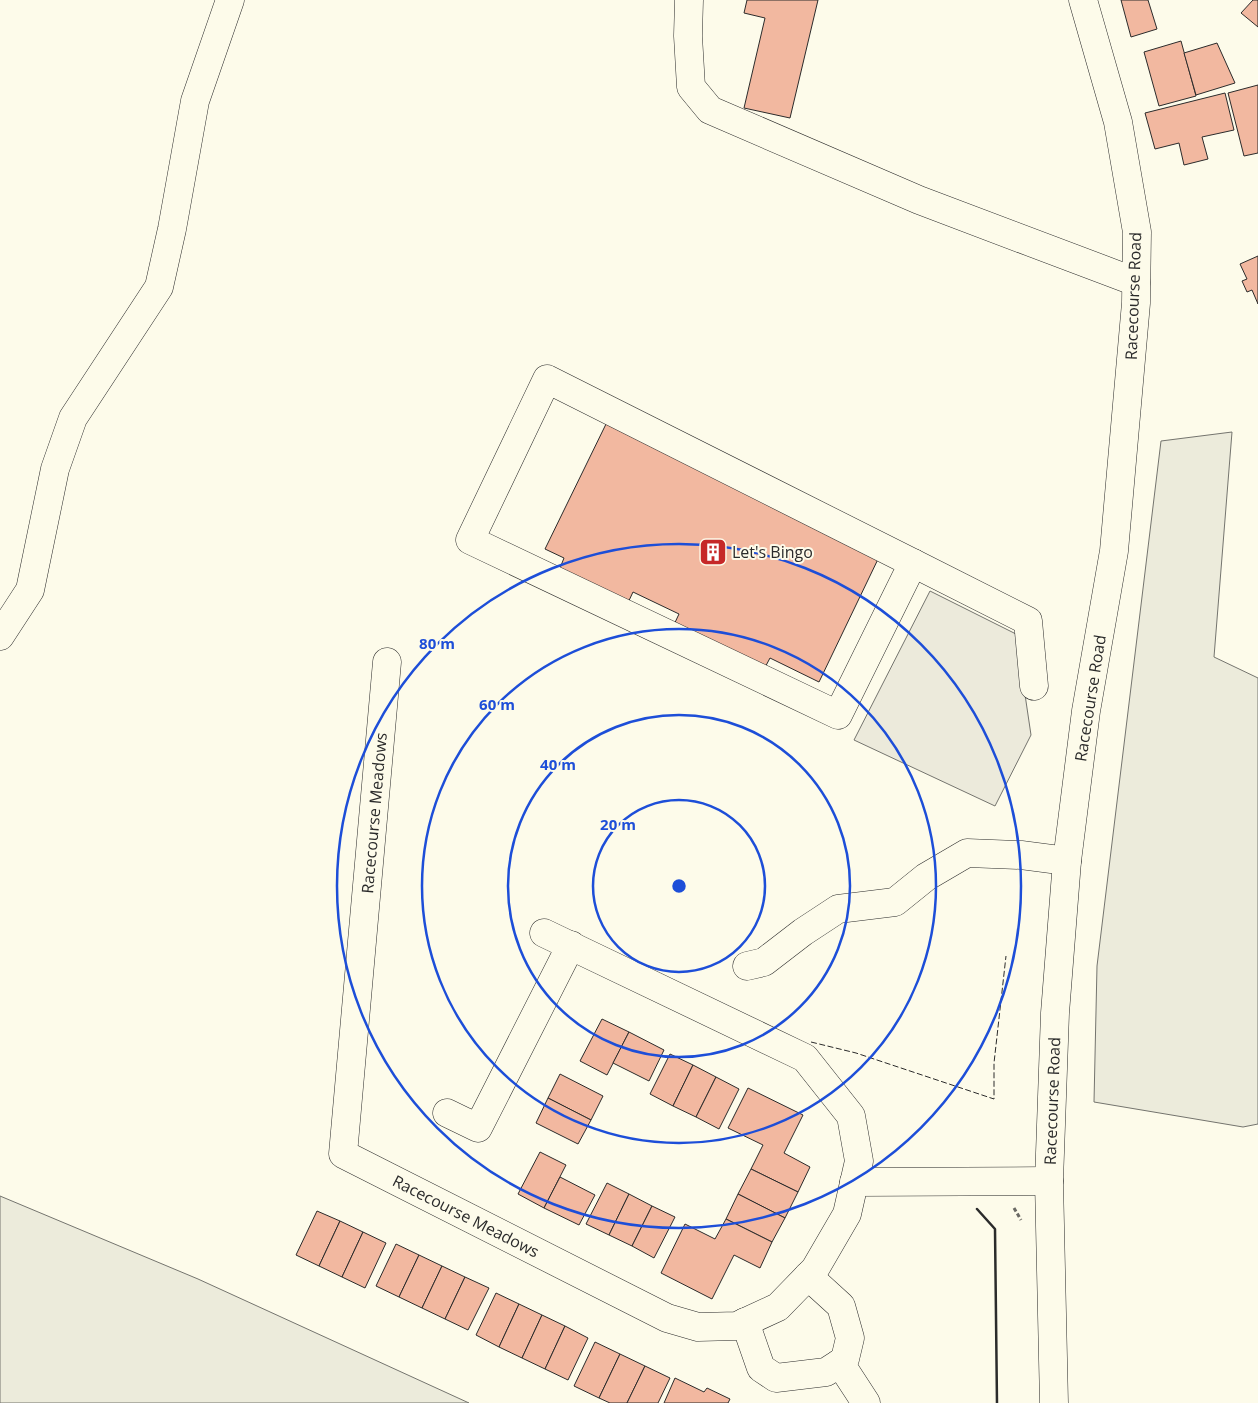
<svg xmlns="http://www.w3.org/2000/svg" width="1258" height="1403" viewBox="0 0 1258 1403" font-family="'Open Sans',sans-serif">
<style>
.green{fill:#ecebdb;stroke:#74746e}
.parking{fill:#eceadb;stroke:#74746e}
.building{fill:#f2b8a0;stroke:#2b2b2b}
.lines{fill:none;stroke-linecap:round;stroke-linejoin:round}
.minor-casing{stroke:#2b2b2b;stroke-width:29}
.path{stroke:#6a6964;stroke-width:3;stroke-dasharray:4 2.5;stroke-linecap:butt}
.minor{stroke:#fdfbea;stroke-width:28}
.fence{stroke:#2b2b2b;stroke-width:1;stroke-dasharray:6 2.5;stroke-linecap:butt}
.wall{stroke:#2b2b2b;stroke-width:2.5}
.ring{fill:none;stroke:#1d4ed8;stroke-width:2.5}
.labels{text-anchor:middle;stroke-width:4;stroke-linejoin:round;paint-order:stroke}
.street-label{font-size:16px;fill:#2b2b2b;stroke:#fdfbea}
.poi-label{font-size:16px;fill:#2b2b2b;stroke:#fdfbea;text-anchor:start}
.centre{fill:#1d4ed8;stroke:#fdfbea;stroke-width:2.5}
.ring-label{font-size:15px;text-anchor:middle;font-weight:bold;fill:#1d4ed8;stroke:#fdfbea;stroke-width:4;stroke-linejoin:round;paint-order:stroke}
</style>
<rect width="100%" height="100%" fill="#fdfbea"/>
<g class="green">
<path d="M1232 432 1214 657 1258 678V1124L1243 1127 1094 1102 1097 966 1161 441Z"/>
<path d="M0 1196 198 1279 469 1403H0Z"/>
</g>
<path class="parking" d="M930 591 1016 634 1031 735 995 806 854 740Z"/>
<g class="building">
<path d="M747 0H818L790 118 744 108 765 18 744 13Z"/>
<path d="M1121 0H1148L1157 29 1131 37Z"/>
<path d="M1253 0H1258V27L1241 13Z"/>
<path d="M1181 41 1196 96 1159 106 1144 52Z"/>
<path d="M1217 43 1235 83 1196 95 1184 53Z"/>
<path d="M1258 85V153L1244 156 1228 93Z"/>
<path d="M1225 93 1234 130 1202 137 1208 159 1184 165 1179 143 1155 149 1145 113Z"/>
<path d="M1258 256V304L1252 290 1247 292 1242 281 1247 279 1240 264Z"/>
<path d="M607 422 880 555 819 682 770 658 761 675 671 631 679 614 633 592 626 607 558 573 564 558 545 549Z"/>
<path d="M602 1019 629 1032 607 1075 580 1061Z"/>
<path d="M629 1032 664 1050 649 1081 613 1063Z"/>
<path d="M670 1054 693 1065 673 1106 650 1094Z"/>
<path d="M693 1065 716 1077 696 1117 673 1106Z"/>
<path d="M560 1074 603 1096 591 1120 548 1098Z"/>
<path d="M716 1077 739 1089 719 1129 696 1117Z"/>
<path d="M748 1088 803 1115 784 1153 810 1167 798 1192 751 1169 763 1145 728 1128Z"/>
<path d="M548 1098 591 1120 578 1144 536 1123Z"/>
<path d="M540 1152 566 1165 544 1208 518 1194Z"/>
<path d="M751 1169 798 1192 785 1218 738 1194Z"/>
<path d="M560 1177 595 1195 579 1225 544 1208Z"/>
<path d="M607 1183 629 1194 609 1235 586 1224Z"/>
<path d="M629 1194 652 1206 632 1246 609 1235Z"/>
<path d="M738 1194 785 1218 772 1242 726 1219Z"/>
<path d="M652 1206 675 1217 654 1258 632 1246Z"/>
<path d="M317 1211 340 1221 319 1266 296 1255Z"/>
<path d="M726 1219 772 1242 760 1268 734 1255 712 1299 661 1273 685 1224 715 1239Z"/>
<path d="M340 1221 363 1232 342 1277 319 1266Z"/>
<path d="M363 1232 386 1243 365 1288 342 1277Z"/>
<path d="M396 1244 419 1255 399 1297 376 1286Z"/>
<path d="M419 1255 442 1266 422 1308 399 1297Z"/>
<path d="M442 1266 465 1277 445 1319 422 1308Z"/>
<path d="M465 1277 489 1288 468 1330 445 1319Z"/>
<path d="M496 1293 519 1304 499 1347 476 1335Z"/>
<path d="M519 1304 542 1315 522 1358 499 1347Z"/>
<path d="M542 1315 565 1326 545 1369 522 1358Z"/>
<path d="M565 1326 588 1338 568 1380 545 1369Z"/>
<path d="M595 1342 620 1354 599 1398 574 1386Z"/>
<path d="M620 1354 645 1366 627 1403H610L599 1398Z"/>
<path d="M645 1366 670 1378 658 1403H627Z"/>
<path d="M675 1378 704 1392 707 1388 730 1399 728 1403H664Z"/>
</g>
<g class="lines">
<g class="minor-casing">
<g id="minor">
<path d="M689 0 688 36 691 87 710 110 919 200 1136 282"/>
<path d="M547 379 913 563 838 715 470 540Z"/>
<path d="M913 563 1028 621 1034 686"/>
<path d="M0 636 30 590 55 469 73 418 159 287 172 229 195 101 230 0"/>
<path d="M387 662 343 1154 667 1318 698 1327 737 1326 778 1307 815 1269 847 1214 859 1161 851 1116 805 1058 544 933"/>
<path d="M747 966 764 962 803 932 838 909 895 902 926 877 967 853 1021 855 1067 861"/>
<path d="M447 1113 478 1128 571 945"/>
<path d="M854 1182 1049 1181"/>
<path d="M745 1322 761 1368 776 1378 826 1372 840 1363 845 1359 850 1338 841 1306 808 1276"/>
<path d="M840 1363 866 1403"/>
<path d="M1054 1403 1049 1181 1055 1013 1067 861 1086 711 1114 551 1136 303 1137 232 1118 122 1083 0"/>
</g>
</g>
<path class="path" d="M1014 1208 1021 1220"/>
<use href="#minor" class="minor"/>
<path class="fence" d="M811 1042 856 1053 994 1099V1063L1006 956"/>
<path class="wall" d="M977 1209 995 1229 997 1403"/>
</g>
<g class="ring">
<circle cx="679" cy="886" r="86"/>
<circle cx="679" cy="886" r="171"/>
<circle cx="679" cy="886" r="257"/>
<circle cx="679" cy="886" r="342"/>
</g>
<defs>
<g id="building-square" transform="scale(1.4375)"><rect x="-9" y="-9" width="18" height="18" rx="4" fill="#c62828" stroke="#fdfbea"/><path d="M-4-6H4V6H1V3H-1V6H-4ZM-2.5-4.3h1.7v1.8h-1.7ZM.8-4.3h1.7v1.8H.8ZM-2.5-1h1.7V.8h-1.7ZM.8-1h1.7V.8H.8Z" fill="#fff"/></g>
</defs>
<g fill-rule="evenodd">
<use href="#building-square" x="713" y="552"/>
</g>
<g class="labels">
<g class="street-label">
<text transform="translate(1133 296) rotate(-88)" y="6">Racecourse Road</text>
<text transform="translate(1090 698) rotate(-81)" y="6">Racecourse Road</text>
<text transform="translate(374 813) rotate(-85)" y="6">Racecourse Meadows</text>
<text transform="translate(1052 1101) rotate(-88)" y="6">Racecourse Road</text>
<text transform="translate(466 1216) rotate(27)" y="6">Racecourse Meadows</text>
</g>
<g class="poi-label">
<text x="732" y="558">Let's Bingo</text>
</g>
</g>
<circle cx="679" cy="886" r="8" class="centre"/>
<g class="ring-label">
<text x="437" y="649">80 m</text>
<text x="497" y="710">60 m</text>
<text x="558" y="770">40 m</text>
<text x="618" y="830">20 m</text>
</g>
</svg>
